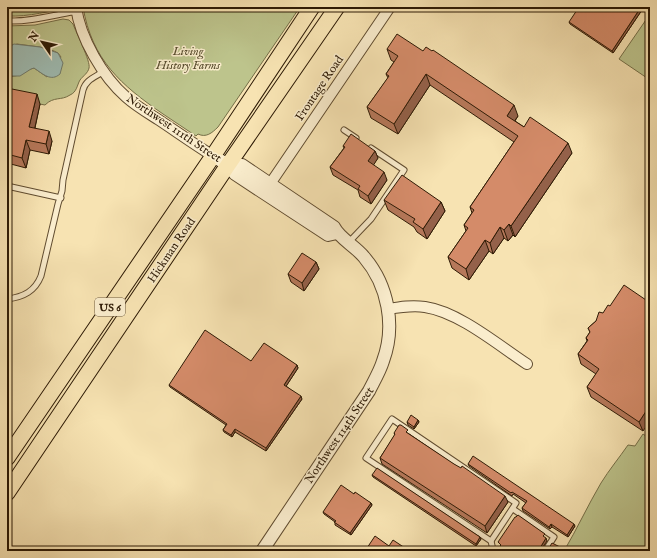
<svg xmlns="http://www.w3.org/2000/svg" width="657" height="558" viewBox="0 0 657 558" font-family="'IM FELL English',serif">
<style>
.green{fill:#bdc48c;stroke:#756f48}
.water{fill:#9fbdb4;stroke:#717c6e}
.lines{fill:none;stroke-linecap:round;stroke-linejoin:round}
.service-casing{stroke:#604c30;stroke-width:7}
.minor-casing{stroke:#604c30;stroke-width:12}
.tertiary-casing{stroke:#604c30;stroke-width:14}
.primary-casing{stroke:#2d1a05;stroke-width:17}
.service{stroke:#faedcd;stroke-width:5}
.minor{stroke:#faedcd;stroke-width:10}
.tertiary{stroke:#faedcd;stroke-width:12}
.primary{stroke:#f7e3b2;stroke-width:15}
.wall{fill:#b6785a;stroke:#2d1a05}
.shaded-wall{fill:#94614a;stroke:#2d1a05}
.building{fill:#d48b69;stroke:#2d1a05}
.labels{text-anchor:middle;stroke-width:3;stroke-linejoin:round;paint-order:stroke}
.shield{fill:#faedcd;stroke:#6a5941;stroke-width:1}
.shield-label{font-size:11px;font-weight:bold;fill:#2d1a05}
.park-label{font-size:12px;font-style:italic;fill:#584d2e;stroke:#faedcd}
.street-label{font-size:12px;fill:#2d1a05;stroke:#faedcd}
</style>
<rect width="100%" height="100%" fill="#f7e3b2"/>
<filter id="stains"><feTurbulence type="fractalNoise" baseFrequency=".005" numOctaves="4"/><feColorMatrix values="0 0 0 0 .2 0 0 0 0 .09 0 0 0 0 .02 0 0 0 .5 -.17"/></filter>
<radialGradient id="worn" r=".72"><stop offset=".6" stop-color="#630" stop-opacity="0"/><stop offset="1" stop-color="#630" stop-opacity=".3"/></radialGradient>
<g class="green">
<path d="M7 7H72C50 11 29 17 7 16Z"/>
<path d="M83 7H300L218 127C212 133 206 138 198 134L196 136C185 129 174 121 163 114 121 85 92 60 83 7Z"/>
<path d="M650 14V80L619 59Z"/>
<path d="M63 19 69 20 73 24C76 32 91 62 89 68 88 73 83 76 80 80 77 85 77 92 70 95 61 101 54 96 45 105L7 98V76C21 78 24 70 34 68L47 77 61 57 58 53 54 51 40 47 17 44 7 48V26L35 25Z"/>
<path d="M643 434 650 439V551H564C577 529 588 505 601 483 609 470 619 458 628 445L635 446Z"/>
</g>
<path class="water" d="M14 44 40 47 58 53 63 63 60 74C51 82 43 74 34 68L31 69 20 76H7V48Z"/>
<g class="lines">
<g class="service-casing">
<g id="service">
<path d="M7 21C29 22 50 16 72 12L77 13"/>
<path d="M344 130 356 138"/>
<path d="M7 186 61 198"/>
<path d="M349 242 371 219 404 170 371 148"/>
<path d="M7 299C24 297 35 291 41 276L58 204 62 191 63 180 83 90C86 79 96 77 104 71"/>
<path d="M392 419 516 503 491 541 366 458Z"/>
<path d="M513 509 554 537 545 551"/>
<path d="M491 541 493 550 495 551"/>
</g>
</g>
<g class="minor-casing">
<g id="minor">
<path d="M76 7C80 38 103 77 126 97 136 106 148 113 159 120 177 132 194 144 213 156"/>
<path d="M270 184 390 7"/>
<path d="M388 309C400 307 412 305 425 307 459 312 498 345 527 364"/>
</g>
</g>
<g class="tertiary-casing">
<g id="tertiary">
<path d="M213 156 228 165 235 174 328 235 337 233"/>
<path d="M228 165H242L334 227C339 238 355 246 364 257 388 285 396 326 383 361 380 371 374 381 369 391L262 551"/>
</g>
</g>
<g class="primary-casing">
<g id="primary">
<path d="M7 458 213 156 312 7"/>
<path d="M7 493 228 165 337 7"/>
</g>
</g>
<use href="#service" class="service"/>
<use href="#minor" class="minor"/>
<use href="#tertiary" class="tertiary"/>
<use href="#primary" class="primary"/>
</g>
<g class="wall">
<path d="M644 7 613 53 570 24 569 22Z"/>
<path d="M387 49 518 116 515 121 524 127 572 153 515 237 513 235 508 241 504 238 493 254 489 251 469 280 452 268 448 257 466 231 464 225 472 213 470 207 514 142 430 85 398 134 371 118 367 107 388 78 386 74 394 62 391 60Z"/>
<path d="M7 88 40 104 35 128 52 141 49 154 30 150 26 168 7 163Z"/>
<path d="M343 146 375 151 378 158 373 165 387 180 371 204 360 197 358 190 333 175 330 167 344 148Z"/>
<path d="M384 200 441 202 445 211 427 239 417 232 414 227 388 210Z"/>
<path d="M316 262 319 269 304 291 291 282 288 274Z"/>
<path d="M603 313 643 431 591 397 587 387 596 374 581 364 578 354 587 341 586 338 590 332 588 328 596 321Z"/>
<path d="M251 361 297 365 298 368 286 386 302 399 266 451 235 432 232 437 224 432 223 430 226 425 170 387 169 385Z"/>
<path d="M418 420 419 422 414 429 408 425 407 422Z"/>
<path d="M394 433 409 434 508 502 487 533 382 464 380 458 395 435Z"/>
<path d="M468 464 575 526 568 537 552 527 550 529 523 511 522 508 526 503 513 494 512 496 469 466Z"/>
<path d="M372 475 480 537 481 539 476 546 373 477Z"/>
<path d="M354 494 371 503 372 505 351 535 335 525V522L324 514 323 512Z"/>
</g>
<g class="shaded-wall">
<path d="M641 7H644L613 53 612 51Z"/>
<path d="M426 74 430 85 398 134 394 124Z"/>
<path d="M37 94 40 104 33 136 29 127Z"/>
<path d="M514 105 518 116 511 126 507 116Z"/>
<path d="M49 131 52 141 49 154 46 144Z"/>
<path d="M26 140 30 150 26 168 22 158Z"/>
<path d="M568 143 572 153 515 237 511 226Z"/>
<path d="M375 151 378 158 371 169 368 161Z"/>
<path d="M384 172 387 180 371 204 368 196Z"/>
<path d="M441 202 445 211 427 239 423 229Z"/>
<path d="M509 224 513 235 508 241 504 230Z"/>
<path d="M500 227 504 238 493 254 490 243Z"/>
<path d="M485 240 489 251 469 280 466 269Z"/>
<path d="M316 262 319 269 304 291 302 283Z"/>
<path d="M297 365 298 368 285 388 284 385Z"/>
<path d="M301 396 302 399 266 451V448Z"/>
<path d="M650 405V421L643 431 639 422Z"/>
<path d="M418 420 419 422 414 429V427Z"/>
<path d="M235 429V432L232 437 231 435Z"/>
<path d="M505 496 508 502 487 533 485 526Z"/>
<path d="M371 503 372 505 351 535 350 533Z"/>
<path d="M551 524 552 527 550 529 549 527Z"/>
<path d="M574 524 575 526 568 537 567 535Z"/>
<path d="M480 537 481 539 476 546V544Z"/>
<path d="M546 538 547 541 541 550 540 548Z"/>
</g>
<g class="building">
<path d="M579 7H641L612 51 569 22Z"/>
<path d="M397 34 423 51 426 47 432 51 433 50 514 105 507 116 524 127 530 117 568 143 511 226 509 224 504 230 500 227 490 243 485 240 466 269 448 257 468 228 464 225 474 210 470 207 518 136 426 74 394 124 367 107 389 76 386 74 398 56 387 49Z"/>
<path d="M7 88 37 94 29 127 49 131 46 144 26 140 22 158 7 154Z"/>
<path d="M351 134 375 151 368 161 384 172 368 196 358 189 360 186 330 167 345 147 343 146Z"/>
<path d="M402 175 441 202 423 229 413 222 415 219 384 200Z"/>
<path d="M302 253 316 262 302 283 288 274Z"/>
<path d="M624 285 646 300 650 293V405L639 422 587 387 599 369 578 354 588 340 586 338 590 332 588 328 596 321 599 312 603 313 608 305 610 306Z"/>
<path d="M205 330 251 361 264 343 297 365 284 385 301 396 266 448 235 429 231 435 223 430 227 424 169 385Z"/>
<path d="M411 415 418 420 414 427 407 422Z"/>
<path d="M399 425H401L408 430 406 432 454 464 461 468 462 466 505 496 485 526 380 458 395 434 394 433Z"/>
<path d="M473 456 574 524 567 535 551 524 549 527 522 508 527 501 512 492 511 493 468 464Z"/>
<path d="M377 468 480 537 476 544 372 475Z"/>
<path d="M341 485 354 494 355 492 371 503 350 533 334 522 336 521 323 512Z"/>
<path d="M518 515 545 534 543 536 546 538 540 548 541 551H499L502 547 500 546 501 545 498 542 515 517H516Z"/>
<path d="M375 536 389 546 393 540 405 548 403 551H365Z"/>
<path d="M552 543 560 547 557 551H547Z"/>
</g>
<g class="labels">
<rect class="shield" x="95" y="298" width="30" height="18" rx="3"/>
<g class="shield-label">
<text x="110" y="311">US 6</text>
</g>
<g class="park-label">
<text x="188" y="55">Living<tspan x="188" dy="14">History Farms</tspan></text>
</g>
<g class="street-label">
<text transform="translate(319 88) rotate(-56)" y="4">Frontage Road</text>
<text transform="translate(174 128) rotate(34)" y="4">Northwest 111th Street</text>
<text transform="translate(171 250) rotate(-56)" y="4">Hickman Road</text>
<text transform="translate(339 435) rotate(-56)" y="4">Northwest 114th Street</text>
</g>
</g>
<rect width="657" height="558" fill="none" stroke="#f7e3b2" stroke-width="24"/>
<rect x="8" y="8" width="641" height="542" fill="none" stroke="#2d1a05" stroke-width="2"/>
<rect x="12" y="12" width="633" height="534" fill="none" stroke="#2d1a05"/>
<g transform="translate(42 42) rotate(304)" stroke="#faedcd" stroke-width="3" paint-order="stroke">
<path d="M0-3L7 15L0 10L-7 15Z" fill="#2d1a05"/>
<text y="-6" font-size="11" font-weight="bold" text-anchor="middle" fill="#2d1a05">N</text>
</g>
<rect width="100%" height="100%" filter="url(#stains)"/>
<rect width="100%" height="100%" fill="url(#worn)"/>
</svg>
